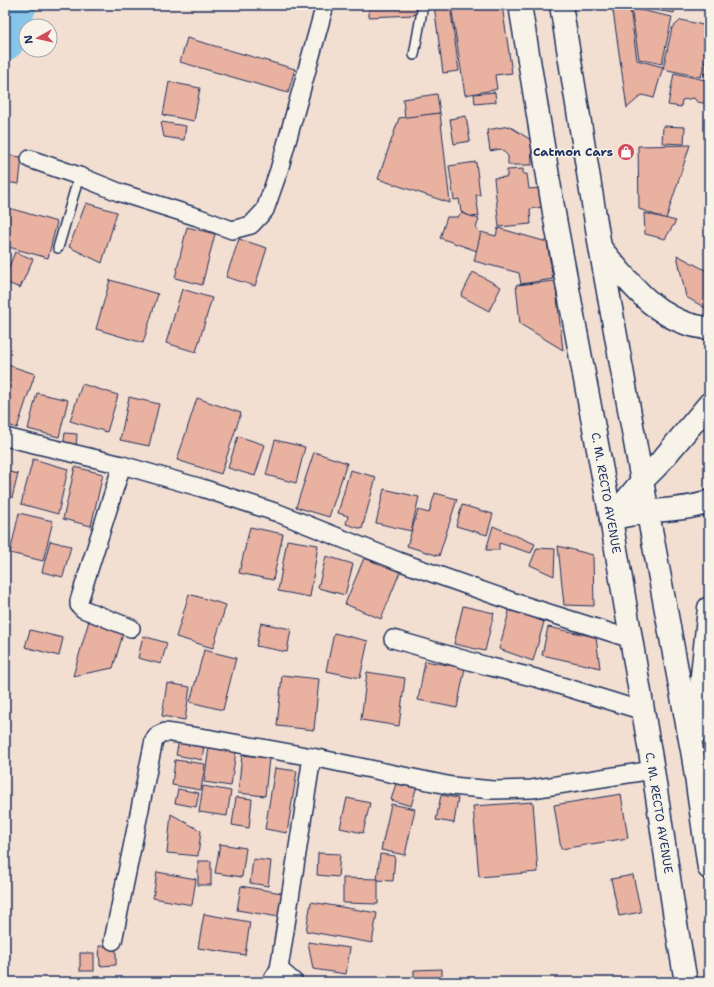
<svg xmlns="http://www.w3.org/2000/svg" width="714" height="987" viewBox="0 0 714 987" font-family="'Shantell Sans',sans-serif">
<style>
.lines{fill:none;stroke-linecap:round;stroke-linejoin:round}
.river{stroke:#88c6e9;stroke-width:39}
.building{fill:#e9b1a0;stroke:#1b2f5e}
.lane-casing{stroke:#1b2f5e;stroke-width:12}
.street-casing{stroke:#1b2f5e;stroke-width:20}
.primary-casing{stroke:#1b2f5e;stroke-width:25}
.highway-casing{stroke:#1b2f5e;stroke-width:25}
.lane{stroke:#f7f3e8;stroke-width:9}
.street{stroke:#f7f3e8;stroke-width:17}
.primary{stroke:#f7f3e8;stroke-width:22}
.highway{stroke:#f7f3e8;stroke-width:22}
.labels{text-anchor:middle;stroke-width:3;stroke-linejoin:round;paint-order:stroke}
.poi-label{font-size:12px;font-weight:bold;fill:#1b2f5e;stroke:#f7f3e8;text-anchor:end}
.street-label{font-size:12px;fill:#1b2f5e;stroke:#f7f3e8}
</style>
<rect width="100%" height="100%" fill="#f3dfd2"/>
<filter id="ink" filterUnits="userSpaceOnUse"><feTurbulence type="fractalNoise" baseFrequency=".025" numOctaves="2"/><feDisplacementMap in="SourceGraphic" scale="8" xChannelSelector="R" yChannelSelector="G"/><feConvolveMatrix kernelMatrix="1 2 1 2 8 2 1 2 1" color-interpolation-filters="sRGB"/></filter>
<g filter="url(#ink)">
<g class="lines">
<path class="river" d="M5 41 17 5"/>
</g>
<g class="building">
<path d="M369 5H420L419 9 414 15 369 17Z"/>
<path d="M434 5H450L459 71 443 73Z"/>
<path d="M451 5H502L512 73 495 75 497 89 493 90 465 95Z"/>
<path d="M643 5H676L674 13 643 8Z"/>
<path d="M630 8 637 60 663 67 654 98 642 95 627 108 613 11Z"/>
<path d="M631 8 672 17 662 64 639 59Z"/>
<path d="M681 20 703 25 708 50 701 77 663 69 672 28Z"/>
<path d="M187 38 295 69 288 93 180 62Z"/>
<path d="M709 49V76L704 75Z"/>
<path d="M674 73 709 81V104L697 102 694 98 682 100 681 107 668 105Z"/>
<path d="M169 82 200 88 194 121 163 115Z"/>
<path d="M495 92 496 102 475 104 474 94Z"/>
<path d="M437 94 440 113 405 118 403 99Z"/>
<path d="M440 113 450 203 378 179 399 118Z"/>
<path d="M466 116 470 141 454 144 450 119Z"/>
<path d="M161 122 186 126 184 140 164 137Z"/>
<path d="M509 126 531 140 532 165H508V156L501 149 490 151 487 130Z"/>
<path d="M663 126 685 127 684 144 662 143Z"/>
<path d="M690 145 666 219 639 209 638 146Z"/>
<path d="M5 155 22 157 19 184 5 182Z"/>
<path d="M476 162 480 195H476L479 216 472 217 461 212 459 199 454 200 449 166Z"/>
<path d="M523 169V174H527L529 189 540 188 542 207 530 209 531 224 499 227 494 178 507 177V170Z"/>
<path d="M86 203 117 212 102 263 69 247Z"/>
<path d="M9 208 57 222 48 258 5 246V223Z"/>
<path d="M461 213 479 219 476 228 482 236 477 251 440 238 447 217H458Z"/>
<path d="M644 213 676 221 665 239 645 234Z"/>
<path d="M187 227 215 234 202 285 175 278Z"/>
<path d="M498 228 547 242 553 279 521 284 519 273 474 261 481 232 496 236Z"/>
<path d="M239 239 267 248 255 286 226 277Z"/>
<path d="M15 252 33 259 20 288 5 282V277Z"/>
<path d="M677 255 709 272V310L686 297Z"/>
<path d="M473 272 501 287 489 311 461 296Z"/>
<path d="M110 280 158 294 143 343 96 329Z"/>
<path d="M555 281 563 350 520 324 516 285Z"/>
<path d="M182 289 212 298 196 352 166 343Z"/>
<path d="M5 364 35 374 17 428 5 424Z"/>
<path d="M82 384 118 395 107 432 70 421Z"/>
<path d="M37 393 68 400 59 437 28 429Z"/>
<path d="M129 397 159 404 149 446 120 440Z"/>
<path d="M197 398 241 413 221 474 177 460Z"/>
<path d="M65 433 77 434 76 448 63 447Z"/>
<path d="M238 436 265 445 255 476 228 468Z"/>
<path d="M275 440 305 447 296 483 266 475Z"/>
<path d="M314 452 347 463 329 517 296 507Z"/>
<path d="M33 459 68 469 58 514 21 504Z"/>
<path d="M75 467 103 474 91 526 63 519Z"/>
<path d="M350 470 376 477 362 529 346 524 348 516 338 513Z"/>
<path d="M5 471 18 474 12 498 5 496Z"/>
<path d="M384 489 419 497 411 531 376 523Z"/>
<path d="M435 493 457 499 439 556 407 546 418 510 429 513Z"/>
<path d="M462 505 493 514 487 535 456 526Z"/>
<path d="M19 513 53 521 43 561 10 553Z"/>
<path d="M493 526 535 544 531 553 499 543V550H486Z"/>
<path d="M250 527 283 534 273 580 239 573Z"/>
<path d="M287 540 318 545 310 597 278 591Z"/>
<path d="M50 541 71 546 63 577 42 572Z"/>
<path d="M558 546 593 555 594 606 564 605Z"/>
<path d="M537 548 555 549 554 576 530 565Z"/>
<path d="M326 556 353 564 345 595 318 588Z"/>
<path d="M364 558 400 572 381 619 345 604Z"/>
<path d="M189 594 226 605 213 648 176 637Z"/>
<path d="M463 606 494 613 485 651 454 644Z"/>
<path d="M510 608 544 622 533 661 499 649Z"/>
<path d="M90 617 125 627 113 668 73 676Z"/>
<path d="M261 623 291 629 287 652 256 646Z"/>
<path d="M548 627 596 637 600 668 542 655Z"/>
<path d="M30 630 63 638 59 656 25 647Z"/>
<path d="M334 633 368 641 360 678 326 671Z"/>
<path d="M143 636 167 643 161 664 138 658Z"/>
<path d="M204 650 236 658 223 710 190 702Z"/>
<path d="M425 661 465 668 457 708 418 700Z"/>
<path d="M367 672 405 678 399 726 361 720Z"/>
<path d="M282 675 319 679 314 730 277 726Z"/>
<path d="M167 683 190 687 185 720 162 716Z"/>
<path d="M179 740 204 745 202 760 176 755Z"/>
<path d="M209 747 236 751 231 786 204 782Z"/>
<path d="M242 755 269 758 265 796 238 793Z"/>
<path d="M175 760 205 764 201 790 172 785Z"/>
<path d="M275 768 297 771 287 833 265 829Z"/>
<path d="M397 780 417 786 411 806 391 800Z"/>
<path d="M203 786 231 791 227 816 199 812Z"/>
<path d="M178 789 199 793 196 807 175 803Z"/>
<path d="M621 794 628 838 561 849 554 805Z"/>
<path d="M441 795 458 798 454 823 436 820Z"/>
<path d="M236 797 252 799 249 828 232 825Z"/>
<path d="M347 798 370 803 363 833 340 828Z"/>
<path d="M533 802 538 872 479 877 473 806Z"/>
<path d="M391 804 415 809 405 855 381 850Z"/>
<path d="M171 814 201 831 198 856 167 853Z"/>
<path d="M220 844 246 848 242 877 215 873Z"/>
<path d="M318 853 340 854 338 877 317 875Z"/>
<path d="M380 854 395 856 393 881 377 880Z"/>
<path d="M253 859 271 861 268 886 250 883Z"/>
<rect x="198" y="861" width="13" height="24"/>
<path d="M157 872 196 879 192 905 153 898Z"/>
<path d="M633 875 641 912 619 916 611 879Z"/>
<path d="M343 878 378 879V904L343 903Z"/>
<path d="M241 886 282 893 279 917 237 910Z"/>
<path d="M311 902 377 913 372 943 306 931Z"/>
<path d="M204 914 250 922 245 955 198 948Z"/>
<path d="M308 942 350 948 346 974 313 969Z"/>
<path d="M99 946H116V965L100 966Z"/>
<rect x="80" y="953" width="14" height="18"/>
<path d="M442 969V982H414V970Z"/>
</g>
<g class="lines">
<g class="lane-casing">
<g id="lane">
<path d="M414 55 423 5"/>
<path d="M58 248 79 176"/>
</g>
</g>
<g class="street-casing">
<g id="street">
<path d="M30 159 79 176 121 193 197 217 232 230 251 225 265 210 279 170 325 5"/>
<path d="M5 437 122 465 202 488 278 513 398 561 517 603 584 624 631 639"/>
<path d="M122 465 79 601V605L83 609 131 628"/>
<path d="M393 639 487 666 536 678 643 711"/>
<path d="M113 941 154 740 158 735 165 732 212 739 312 757 452 786 493 790 532 789 653 770"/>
<path d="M279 969 294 982"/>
<path d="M271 982 279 969 312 757"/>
</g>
</g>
<g class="primary-casing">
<g id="primary">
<path d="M611 519 642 481 656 467 709 404"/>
<path d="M611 519C623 516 635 513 648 512 664 509 696 509 709 501"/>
</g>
</g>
<g class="highway-casing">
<g id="highway">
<path d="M520 5 555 219 611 519 653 770 675 918 686 982"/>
<path d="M561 5 600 247 642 481 693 756 709 868"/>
<path d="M602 250C630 284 661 325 709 328"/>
<path d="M696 733 709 608"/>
</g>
</g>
<use href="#lane" class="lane"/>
<use href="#street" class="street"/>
<use href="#primary" class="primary"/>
<use href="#highway" class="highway"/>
</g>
</g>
<defs>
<g id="shop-disc" transform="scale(0.9)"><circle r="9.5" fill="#d1495b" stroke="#f7f3e8"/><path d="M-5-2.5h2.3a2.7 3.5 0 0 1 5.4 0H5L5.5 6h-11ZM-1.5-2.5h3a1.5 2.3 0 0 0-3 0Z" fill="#fff"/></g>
</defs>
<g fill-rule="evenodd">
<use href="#shop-disc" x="626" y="152"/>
</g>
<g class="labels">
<g class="poi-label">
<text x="613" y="156">Catmon Cars</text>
</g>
<g class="street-label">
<text transform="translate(606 493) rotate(80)" y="4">C. M. RECTO AVENUE</text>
<text transform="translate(659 813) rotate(81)" y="4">C. M. RECTO AVENUE</text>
</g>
</g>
<rect width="714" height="987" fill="none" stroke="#f7f3e8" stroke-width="20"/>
<rect x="10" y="10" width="694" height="967" fill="none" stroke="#1b2f5e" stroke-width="1.5" filter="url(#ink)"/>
<g transform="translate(38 38) rotate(262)"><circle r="19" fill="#f7f3e8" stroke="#9fa5b1"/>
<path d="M0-3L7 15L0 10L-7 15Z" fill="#d1495b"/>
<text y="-6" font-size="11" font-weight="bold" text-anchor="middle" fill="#1b2f5e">N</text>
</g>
</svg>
